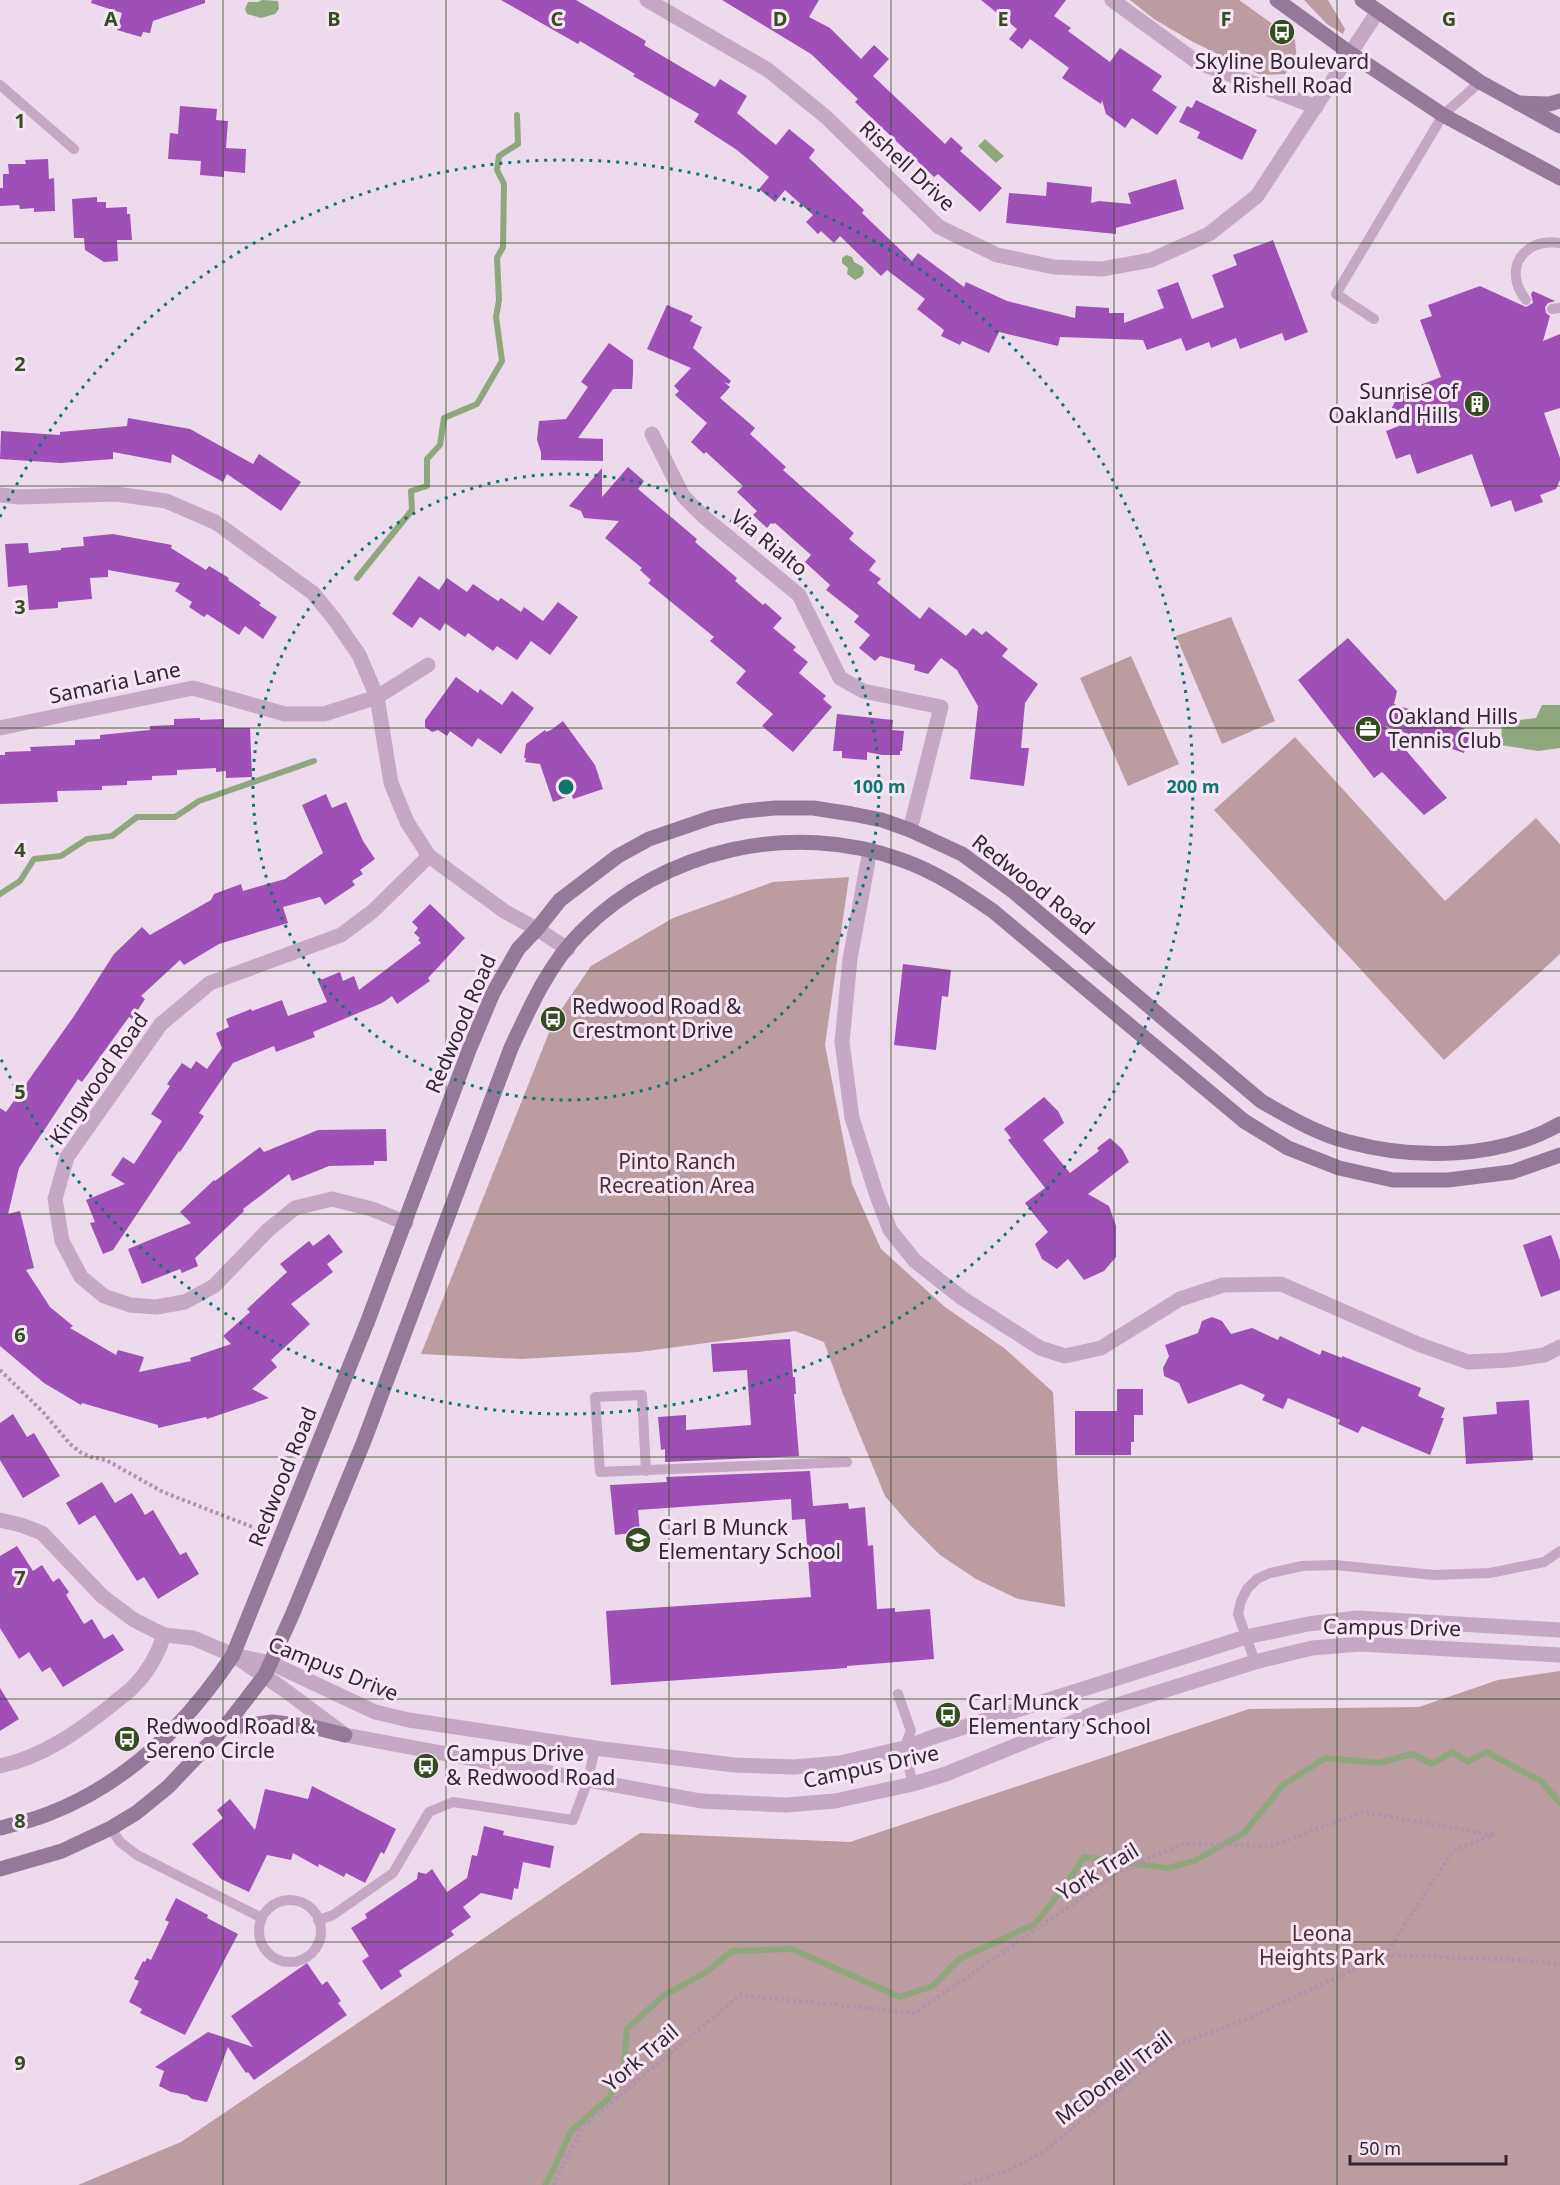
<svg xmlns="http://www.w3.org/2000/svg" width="1560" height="2185" viewBox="0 0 1560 2185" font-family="'Noto Sans',sans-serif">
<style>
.green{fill:#bb9ca0}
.water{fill:#8fa77d}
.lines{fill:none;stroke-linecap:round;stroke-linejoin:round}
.stream{stroke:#8fa77d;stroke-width:6}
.building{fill:#9f50b7}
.path{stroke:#af92b0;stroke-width:4;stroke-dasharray:3 3;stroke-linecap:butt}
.service{stroke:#c4a8c4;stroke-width:10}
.minor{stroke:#c4a8c4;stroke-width:15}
.tertiary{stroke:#c4a8c4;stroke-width:15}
.secondary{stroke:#947a98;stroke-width:15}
.grid{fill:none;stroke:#344e22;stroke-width:1.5;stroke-opacity:0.55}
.ring{fill:none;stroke:#0f766e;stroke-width:3;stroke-dasharray:3 6}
.labels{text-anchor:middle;stroke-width:6;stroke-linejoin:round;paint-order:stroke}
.poi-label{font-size:21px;fill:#302732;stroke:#f6e6f5;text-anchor:start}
.street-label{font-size:21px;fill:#302732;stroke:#f6e6f5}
.park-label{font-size:21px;fill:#4d2e31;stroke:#f6e6f5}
.grid-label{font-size:20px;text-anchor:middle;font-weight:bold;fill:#344e22;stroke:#f6e6f5;stroke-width:6;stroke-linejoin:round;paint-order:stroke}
.centre{fill:#0f766e;stroke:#f6e6f5;stroke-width:3}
.ring-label{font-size:18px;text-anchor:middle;font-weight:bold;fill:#0f766e;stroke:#f6e6f5;stroke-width:6;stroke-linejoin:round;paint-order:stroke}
</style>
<rect width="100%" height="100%" fill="#eedaed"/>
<g class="green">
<path d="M1130 0H1239L1295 40 1297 61 1285 74 1261 75 1193 42 1154 19Z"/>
<path d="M1304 0H1328L1345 29 1343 34 1327 24Z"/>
<path d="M1231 617 1275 721 1222 744 1176 636Z"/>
<path d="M1131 656 1179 764 1128 786 1080 678Z"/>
<path d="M1295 737 1445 901 1536 818 1560 844V954L1444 1060 1214 810Z"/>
<path d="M849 877 825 1045 852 1184 881 1249 945 1307 1004 1348 1053 1392 1065 1607 1018 1599 976 1579 940 1555 909 1524 885 1496 843 1394 824 1342 795 1331 639 1352 521 1359 421 1354 554 1020 591 966 673 918 773 882Z"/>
<path d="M1560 1671V2185H78L181 2142 640 1833 850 1842 1249 1709 1419 1707 1498 1680Z"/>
</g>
<g class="water">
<path d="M262 0 278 1 279 9 275 14 261 18 247 14 245 9 248 2H258Z"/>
<path d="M985 139 1004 156 996 163 978 146Z"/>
<path d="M846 255 852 257 854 262 863 267 864 273 861 277 855 280 847 274 848 268 842 263V258Z"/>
<path d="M1542 705H1560V748L1538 751 1501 745 1502 722 1536 718Z"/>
</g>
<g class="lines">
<g class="stream">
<path d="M357 578 412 510 411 491 427 486V459L440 445 444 418 477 404 502 361 496 317 499 300 497 258 503 247 504 184 497 170 499 156 518 144 517 115"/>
<path d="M0 894 20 881 34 859 61 856 87 839 112 836 137 817H175L199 801 314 761"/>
<path d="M545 2185 554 2169 571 2131 609 2098 624 2067 627 2029 663 1996 708 1971 732 1951 792 1949 900 1997 933 1986 959 1959 1035 1924 1062 1890 1084 1857 1168 1868 1194 1861 1244 1833 1282 1786 1325 1758 1379 1763 1412 1754 1432 1764 1452 1752 1468 1762 1486 1752 1541 1781 1560 1803"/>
</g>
</g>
<g class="building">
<path d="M92 0H205V3L153 21 150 33 143 32 141 37 117 30 122 13 91 3Z"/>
<path d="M501 0H576L646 41 644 45 715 87 720 79 747 96 737 113 776 145 789 129 815 150 809 158 864 210 862 213 912 261 918 253 964 287 966 282 1007 301 1075 318 1076 306 1109 308V313H1124V323L1164 308 1157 290 1178 282 1192 319 1224 307 1212 275 1237 265 1233 255 1273 240 1308 332 1285 341 1282 333 1240 349 1236 338 1211 348 1209 342 1186 351 1181 338 1147 350 1143 340 1060 337 1058 346 999 332 989 353 962 341 960 345 941 336 944 330 917 309 925 299 887 270 881 276 840 236 834 243 821 231 818 234 806 222 813 215 785 190 775 202 759 189 769 177 737 150 694 122 699 114 633 76 635 74 580 41 578 44Z"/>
<path d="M722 0H819L809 17 830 28 861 59 874 45 889 59 873 76 945 144 951 137 963 148 960 151 1002 188 980 212 938 174 934 177 855 102 858 99 811 54Z"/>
<path d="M981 0H1066L1054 16 1071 28 1068 31 1110 62 1120 48 1162 76 1152 90 1177 107 1157 135 1132 118 1125 128 1106 114 1102 100 1101 104 1062 78 1069 68 1030 39 1022 49 1009 39 1017 29Z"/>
<path d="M1196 100 1257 130 1242 160 1197 138 1200 132 1179 122 1187 106 1192 108Z"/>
<path d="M180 106 217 109 216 120 228 121 226 148 246 149 245 173 224 171V177L200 175 201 161 168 159 170 133 178 134Z"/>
<path d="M48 159 49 179 54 178 55 211 34 212V208L20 209 19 205 0 206V188H3V174H9L8 164H26L25 160Z"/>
<path d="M1176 179 1184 209 1116 228V234L1006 223 1009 193 1046 196 1047 182 1092 187 1091 203 1099 201 1131 204 1128 193Z"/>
<path d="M97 197V202H106V208L127 207V214H130L132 240H117L118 261 104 262 85 250 84 238H74L72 199Z"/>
<path d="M1480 286 1526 307 1533 303 1531 294 1533 291 1555 301 1548 303 1545 307 1546 313 1550 316 1543 341 1560 334V408L1544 413 1560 458V480L1556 489 1540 495 1543 502 1515 512 1511 500 1491 507 1472 454 1417 474 1410 454 1396 459 1386 431 1404 424 1389 414 1399 393 1441 377 1420 320 1432 316 1428 305Z"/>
<path d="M667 305 693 316 690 321 702 327 693 348 731 381 729 384 724 382 730 387 720 398 755 428 750 434 786 467 783 470 854 533 849 539 876 561 869 570 881 579 877 583 920 619 929 607 966 636 973 628 982 635 986 631 1008 649 1002 656 1038 684 1025 703 1021 748H1029L1024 786 970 779 978 706 957 670 941 658 928 674 914 670 915 665 880 656 875 661 859 648 870 635 854 622 859 616 826 590 830 585 805 562 811 555 775 523 773 524 771 523 767 528 753 515 757 511 737 492 743 486 706 452 704 454 691 442 707 423 675 395 679 391 674 386 691 368 647 349Z"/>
<path d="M609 343 633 360V373L632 389H613L578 438 603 439V461L541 460V452L537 440 539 421 566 419 588 387 581 382Z"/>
<path d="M128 418 190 429 253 464 259 454 301 482 281 511 227 474 223 482 172 454 171 463 113 452V459L61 463 0 459 1 431 60 435V432L127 426Z"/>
<path d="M628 467 644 481 638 489 697 539 695 542 737 578 735 581 763 605 765 603 782 618 773 628 796 647 793 650 808 662 799 673 826 696 823 699 832 707 793 752 762 726 773 714 736 683 746 671 710 641 714 637 648 583 651 580 640 570 642 568 605 538 619 521 584 518 581 511 569 506 602 468V497Z"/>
<path d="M113 534 172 545 171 548 206 570 209 566 229 578 228 580 261 603 259 605 277 617 263 639 245 626 239 635 207 614 204 617 189 607 192 602 175 591 180 583 108 570V577L90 578 92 599 58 602V608L29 610 27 585 8 587 5 544 28 543 29 553 61 550V548L84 546 83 537Z"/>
<path d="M419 576 439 590 447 578 467 592 473 584 498 601 501 598 521 612 524 607 543 621 558 602 578 617 550 655 531 641 517 660 497 646 493 651 468 633 465 637 445 623 440 631 420 617 412 628 392 614Z"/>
<path d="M1348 638 1397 691 1394 704 1471 731 1464 753 1385 726 1447 798 1424 815 1382 772 1374 778 1298 680Z"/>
<path d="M456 677 478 693 480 689 502 705 512 691 534 708 501 754 478 738 472 747 450 731 447 736 438 730 432 732 425 727V720Z"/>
<path d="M837 714 893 720 892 730 904 731 902 751H900V755H882L867 752V760L842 758V751H833Z"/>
<path d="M200 718V720L224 719V728H250L252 777 226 778V771L216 772V768L177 770V775L152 776V780L127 781V785L102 786V790L57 791 58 802 0 804V755H5V752L31 751 30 747 75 745V740L100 739V735L150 730V726L174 725V719Z"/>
<path d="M563 721 595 765 603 789 573 799 572 795 553 802 540 764 525 762 526 758H524L526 744 545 730 546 732 551 730Z"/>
<path d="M326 794 332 808 346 802 363 841 375 859 360 870 363 874 352 881 355 885 325 905 320 897 283 907 288 923 219 944 184 965 180 960 141 996 145 999 132 1019 129 1017 82 1082 78 1079 19 1168 8 1214 20 1211 34 1268 26 1270 50 1307 73 1326 70 1328 116 1355 118 1350 144 1357 139 1372 191 1361 190 1358 231 1344 223 1336 250 1312 247 1309 287 1272 280 1264 309 1241 313 1246 329 1234 343 1252 327 1264 333 1272 291 1304 310 1324 271 1360 277 1367 252 1389 269 1398 207 1419 206 1417 158 1428V1425L82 1403 81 1405 44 1383 0 1346V1108L6 1112 74 1016 114 954 142 927 150 935 211 900 214 894 241 884 243 891 285 879 323 853 302 805Z"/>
<path d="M430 904 465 938 428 978 430 981 397 1004 392 996 382 1003 313 1032 315 1037 276 1052 274 1046 233 1063 199 1113 204 1116 180 1152 179 1151 113 1250 103 1254 90 1223 95 1222 86 1200 125 1184 111 1175 123 1157 134 1164 162 1121 151 1114 170 1086 167 1084 182 1063 191 1069 196 1061 207 1069 222 1048 216 1033 229 1027 226 1019 251 1009 252 1011 282 1000 288 1016 327 1002 318 981 340 972 343 981 354 976 359 990 421 943 418 940 420 938 414 933 418 928 412 922Z"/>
<path d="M903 964 951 970 948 997 942 996 936 1050 894 1045Z"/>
<path d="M1044 1097 1058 1111 1064 1123 1043 1140 1070 1173 1099 1151 1097 1148 1110 1138 1122 1149 1129 1162 1088 1194 1109 1206 1116 1226V1257L1104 1271 1084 1280 1068 1259 1057 1269 1042 1259 1035 1244 1048 1232 1025 1203 1045 1188 1008 1140 1011 1138 1004 1129Z"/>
<path d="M386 1129 387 1161H374V1165L329 1166 292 1181 289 1174 243 1209 244 1211 195 1258 198 1266 182 1273 180 1269 142 1284 128 1249 191 1223 180 1212 214 1180 215 1181 260 1147 264 1152 318 1130Z"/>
<path d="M1551 1235 1560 1260V1290L1541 1297 1523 1245Z"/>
<path d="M1212 1317 1222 1321 1231 1334 1252 1328 1278 1340 1280 1336 1320 1355 1322 1350 1342 1358V1356L1421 1388 1418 1396 1445 1408 1441 1418H1444L1430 1455 1362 1426 1358 1433 1338 1424 1340 1420 1288 1398 1283 1409 1262 1400 1265 1395 1241 1384 1188 1404 1179 1383 1164 1376 1163 1368 1169 1356 1165 1345 1198 1333 1202 1321Z"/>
<path d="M790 1339 793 1377H795L796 1394H794L799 1456 665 1462V1449L661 1450 658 1417 686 1415V1430L751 1425 747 1370 713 1372 711 1344Z"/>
<path d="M1117 1389H1143V1415H1134V1442H1131V1455H1075V1411H1117Z"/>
<path d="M1529 1400 1533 1460 1466 1464 1463 1417 1497 1414 1496 1402Z"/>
<path d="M13 1414 27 1437 34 1433 60 1476 23 1498 0 1460V1423Z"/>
<path d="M810 1471 813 1506 848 1503 849 1509 865 1507 868 1546 873 1545 877 1609 895 1608V1612L930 1609 934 1659 847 1666V1668L611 1685 606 1611 811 1597 805 1519 792 1520 791 1499 638 1510 640 1532 615 1535 610 1485 667 1482 666 1477Z"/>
<path d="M102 1482 115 1503 132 1493 145 1515 153 1510 180 1555 186 1552 199 1574 158 1599 144 1577 137 1581 95 1515 79 1525 66 1503Z"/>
<path d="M17 1546 33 1571 42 1565 53 1582 59 1578 69 1592 66 1595 84 1624 92 1619 104 1639 113 1634 124 1650 63 1687 50 1667 42 1672 29 1652 19 1659 0 1628V1556Z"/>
<path d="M0 1688 19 1719 0 1731Z"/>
<path d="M312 1786 396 1829 384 1854 381 1852 365 1883 346 1873 344 1877 319 1864 318 1867 293 1853 291 1860 267 1855 249 1892 221 1879 192 1844 223 1818 217 1810 230 1799 255 1830 265 1789 308 1799Z"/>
<path d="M484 1826 504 1831 503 1835 554 1846 550 1868 523 1862 518 1889 514 1888 512 1900 481 1893 463 1907 471 1917 451 1931 454 1935 399 1971 402 1976 381 1990 362 1961 369 1956 351 1928 367 1918 365 1914 417 1879 418 1872 426 1874 432 1869 447 1892 467 1878 472 1855 477 1856Z"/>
<path d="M176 1898 208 1915 207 1918 238 1934 185 2035 140 2013 142 2009 129 2002 139 1981 134 1979 143 1961 145 1962 147 1958 151 1960 169 1922 165 1920Z"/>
<path d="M307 1963 322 1985 327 1981 341 2001 338 2003 347 2015 254 2080 248 2072 246 2073 228 2047 207 2102 192 2099 187 2095 171 2092 159 2086 164 2071 155 2067 208 2032 253 2047 231 2016Z"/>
</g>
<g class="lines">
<g class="path">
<path d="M0 1370 43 1412 70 1444 80 1452 91 1457 106 1460 163 1492 265 1532"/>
<path d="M553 2185 583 2126 740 1995 915 2013 1122 1870 1183 1844 1271 1846 1363 1812 1493 1835 1453 1851 1385 1955"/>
<path d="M963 2185 1014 2168 1043 2152 1163 2054 1182 2043 1247 2019 1385 1955 1518 1960 1560 1964"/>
</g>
<g class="service">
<path d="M0 85 74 149"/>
<path d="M1526 300C1502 270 1523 237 1560 243"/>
<path d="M1552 309 1560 308"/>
<path d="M1374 319 1336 294 1443 115 1480 82"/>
<path d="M646 1471 642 1395 595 1397 600 1472 847 1462"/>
<path d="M1255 1662 1238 1614 1241 1601 1247 1589 1257 1579 1270 1573 1302 1566 1335 1565 1434 1575 1490 1573 1544 1562 1560 1551"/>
<path d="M898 1694 911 1731 904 1748 913 1784"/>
<path d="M111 1828 120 1842 137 1855 262 1918"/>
<circle cx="290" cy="1931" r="31"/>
<path d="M318 1920 333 1915 393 1873 429 1812 453 1802 573 1820 588 1780 595 1748"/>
</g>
<g class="minor">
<path d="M647 0 768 70 826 117 939 227 997 255 1054 267 1102 269 1151 260 1209 234 1257 196 1378 11"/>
<path d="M1112 0 1197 62 1316 107"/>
<path d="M652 434 683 496 704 517 799 595 840 678 863 691 941 707 910 830"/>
<path d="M0 495 19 497 116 494 166 501 215 522 313 593 335 620 359 655 377 697 391 783 407 822 429 856 504 911 537 929 568 949"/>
<path d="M0 728 193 688 285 714H324L377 697 428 665"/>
<path d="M870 850 850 959 842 1042 852 1118 876 1193 890 1230 915 1261 962 1298 1040 1348 1065 1356 1101 1348 1180 1299 1223 1285 1281 1284 1418 1344 1468 1362 1509 1360 1544 1355 1560 1347"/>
<path d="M406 1223 372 1209 332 1199 295 1208 268 1230 214 1286 185 1302 156 1307 130 1305 104 1296 81 1277 62 1241 55 1199 67 1157 161 1024 210 983 341 935 373 911 429 856"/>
<path d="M0 1520 21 1525 42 1533 102 1596 134 1620 164 1635C158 1654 148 1672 134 1686 128 1693 119 1698 113 1704 79 1731 43 1757 0 1766"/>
<path d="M164 1635 193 1638 233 1655"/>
</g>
<g class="tertiary">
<path d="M233 1655 282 1688 345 1735 701 1801 786 1805 835 1801 913 1784 946 1774 1108 1708 1255 1662 1312 1648 1360 1644 1560 1655"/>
<path d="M242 1657 271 1663 375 1712 409 1720 595 1748 734 1765 794 1767 840 1763 904 1748 933 1737 1246 1637 1308 1624 1357 1618 1560 1630"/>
</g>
<g class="secondary">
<path d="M1277 0 1350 53 1443 115 1560 178"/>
<path d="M1362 0 1480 82 1560 126"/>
<path d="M1518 103 1549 104 1560 101"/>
<path d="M224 1728 272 1722 313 1727 345 1735"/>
<path d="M0 1828C16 1824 33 1820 48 1814 127 1784 187 1724 233 1655L367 1323 469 1050 493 993 518 949 537 929 560 900 618 856 649 839 713 817 744 811 775 808H813L852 814 882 820 910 830 962 854 1014 892 1261 1101C1289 1117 1317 1134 1349 1142 1415 1160 1499 1159 1560 1124"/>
<path d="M0 1869 62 1851 111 1828 136 1813 168 1787 224 1728 265 1675 293 1613 364 1441 511 1048C530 1007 549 964 581 932 663 849 793 820 902 860 936 872 964 891 993 911L1244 1121 1288 1148 1339 1168 1393 1180H1448L1512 1172 1560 1155"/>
</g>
</g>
<path class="grid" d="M223 0V2185M446 0V2185M669 0V2185M891 0V2185M1114 0V2185M1337 0V2185M0 243H1560M0 486H1560M0 728H1560M0 971H1560M0 1214H1560M0 1457H1560M0 1699H1560M0 1942H1560"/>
<g class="ring">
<circle cx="566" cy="787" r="313"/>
<path d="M0 517A627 627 0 1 1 0 1057"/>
</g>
<defs>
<g id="bus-disc" transform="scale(1.35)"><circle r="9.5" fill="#344e22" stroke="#f6e6f5"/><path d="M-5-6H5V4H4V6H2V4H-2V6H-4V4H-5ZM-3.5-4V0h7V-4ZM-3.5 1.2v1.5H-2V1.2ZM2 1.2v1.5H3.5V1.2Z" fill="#fff"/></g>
<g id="building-disc" transform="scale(1.35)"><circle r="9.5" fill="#344e22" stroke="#f6e6f5"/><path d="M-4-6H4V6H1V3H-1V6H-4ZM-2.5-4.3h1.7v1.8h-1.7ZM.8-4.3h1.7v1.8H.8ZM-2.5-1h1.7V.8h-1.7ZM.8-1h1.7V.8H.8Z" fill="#fff"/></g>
<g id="office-disc" transform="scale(1.35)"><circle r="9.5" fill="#344e22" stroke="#f6e6f5"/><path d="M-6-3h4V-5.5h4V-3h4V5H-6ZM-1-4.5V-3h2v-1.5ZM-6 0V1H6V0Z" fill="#fff"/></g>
<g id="school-disc" transform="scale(1.35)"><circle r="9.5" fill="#344e22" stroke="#f6e6f5"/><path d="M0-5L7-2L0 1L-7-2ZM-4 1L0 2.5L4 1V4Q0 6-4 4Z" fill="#fff"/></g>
</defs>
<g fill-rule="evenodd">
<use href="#bus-disc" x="1282" y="32"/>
<use href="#building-disc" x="1477" y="404"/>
<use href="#office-disc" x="1368" y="729"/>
<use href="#bus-disc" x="553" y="1019"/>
<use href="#school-disc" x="638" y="1540"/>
<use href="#bus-disc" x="948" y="1715"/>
<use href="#bus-disc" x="127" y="1739"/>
<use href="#bus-disc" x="426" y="1766"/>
</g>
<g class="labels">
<g class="poi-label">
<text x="1282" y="69" text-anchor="middle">Skyline Boulevard<tspan x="1282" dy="24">&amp; Rishell Road</tspan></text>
<text x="1458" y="399" text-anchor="end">Sunrise of<tspan x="1458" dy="24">Oakland Hills</tspan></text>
<text x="1388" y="724">Oakland Hills<tspan x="1388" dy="24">Tennis Club</tspan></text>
<text x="572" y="1014">Redwood Road &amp;<tspan x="572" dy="24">Crestmont Drive</tspan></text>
<text x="658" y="1535">Carl B Munck<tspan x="658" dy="24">Elementary School</tspan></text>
<text x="968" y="1710">Carl Munck<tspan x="968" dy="24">Elementary School</tspan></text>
<text x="146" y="1734">Redwood Road &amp;<tspan x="146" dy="24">Sereno Circle</tspan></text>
<text x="446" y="1761">Campus Drive<tspan x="446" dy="24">&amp; Redwood Road</tspan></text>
</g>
<g class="street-label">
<text transform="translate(907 166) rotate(43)" y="7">Rishell Drive</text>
<text transform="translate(769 543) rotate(39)" y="7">Via Rialto</text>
<text transform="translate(115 683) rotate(-12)" y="7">Samaria Lane</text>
<text transform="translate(1033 885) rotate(38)" y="7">Redwood Road</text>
<text transform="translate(461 1024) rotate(-67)" y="7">Redwood Road</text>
<text transform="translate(99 1079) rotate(-55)" y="7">Kingwood Road</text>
<text transform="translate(283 1477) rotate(-68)" y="7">Redwood Road</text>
<text transform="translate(1392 1628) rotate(1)" y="7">Campus Drive</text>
<text transform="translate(333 1669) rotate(22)" y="7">Campus Drive</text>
<text transform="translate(871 1767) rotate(-12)" y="7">Campus Drive</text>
<text transform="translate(1098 1872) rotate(-31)" y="7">York Trail</text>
<text transform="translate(641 2058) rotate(-40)" y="7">York Trail</text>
<text transform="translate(1114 2078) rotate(-37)" y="7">McDonell Trail</text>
</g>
<g class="park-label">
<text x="677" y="1169">Pinto Ranch<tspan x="677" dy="24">Recreation Area</tspan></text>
<text x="1322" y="1941">Leona<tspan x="1322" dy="24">Heights Park</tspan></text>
</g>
</g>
<g class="grid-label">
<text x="111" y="26">A</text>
<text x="334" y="26">B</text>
<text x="557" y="26">C</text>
<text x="780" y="26">D</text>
<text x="1003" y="26">E</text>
<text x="1226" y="26">F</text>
<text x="1449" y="26">G</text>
<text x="20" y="128">1</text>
<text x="20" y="371">2</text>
<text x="20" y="614">3</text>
<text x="20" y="857">4</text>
<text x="20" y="1099">5</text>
<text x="20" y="1342">6</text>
<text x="20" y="1585">7</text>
<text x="20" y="1828">8</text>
<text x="20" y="2070">9</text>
</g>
<circle cx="566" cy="787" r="9" class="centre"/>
<g class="ring-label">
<text x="879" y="793">100 m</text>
<text x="1193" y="793">200 m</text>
</g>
<path d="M1350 2155v9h156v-9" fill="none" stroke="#302732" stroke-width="3"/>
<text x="1359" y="2155" font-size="18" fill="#302732" stroke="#f6e6f5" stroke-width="4.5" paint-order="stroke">50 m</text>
</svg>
